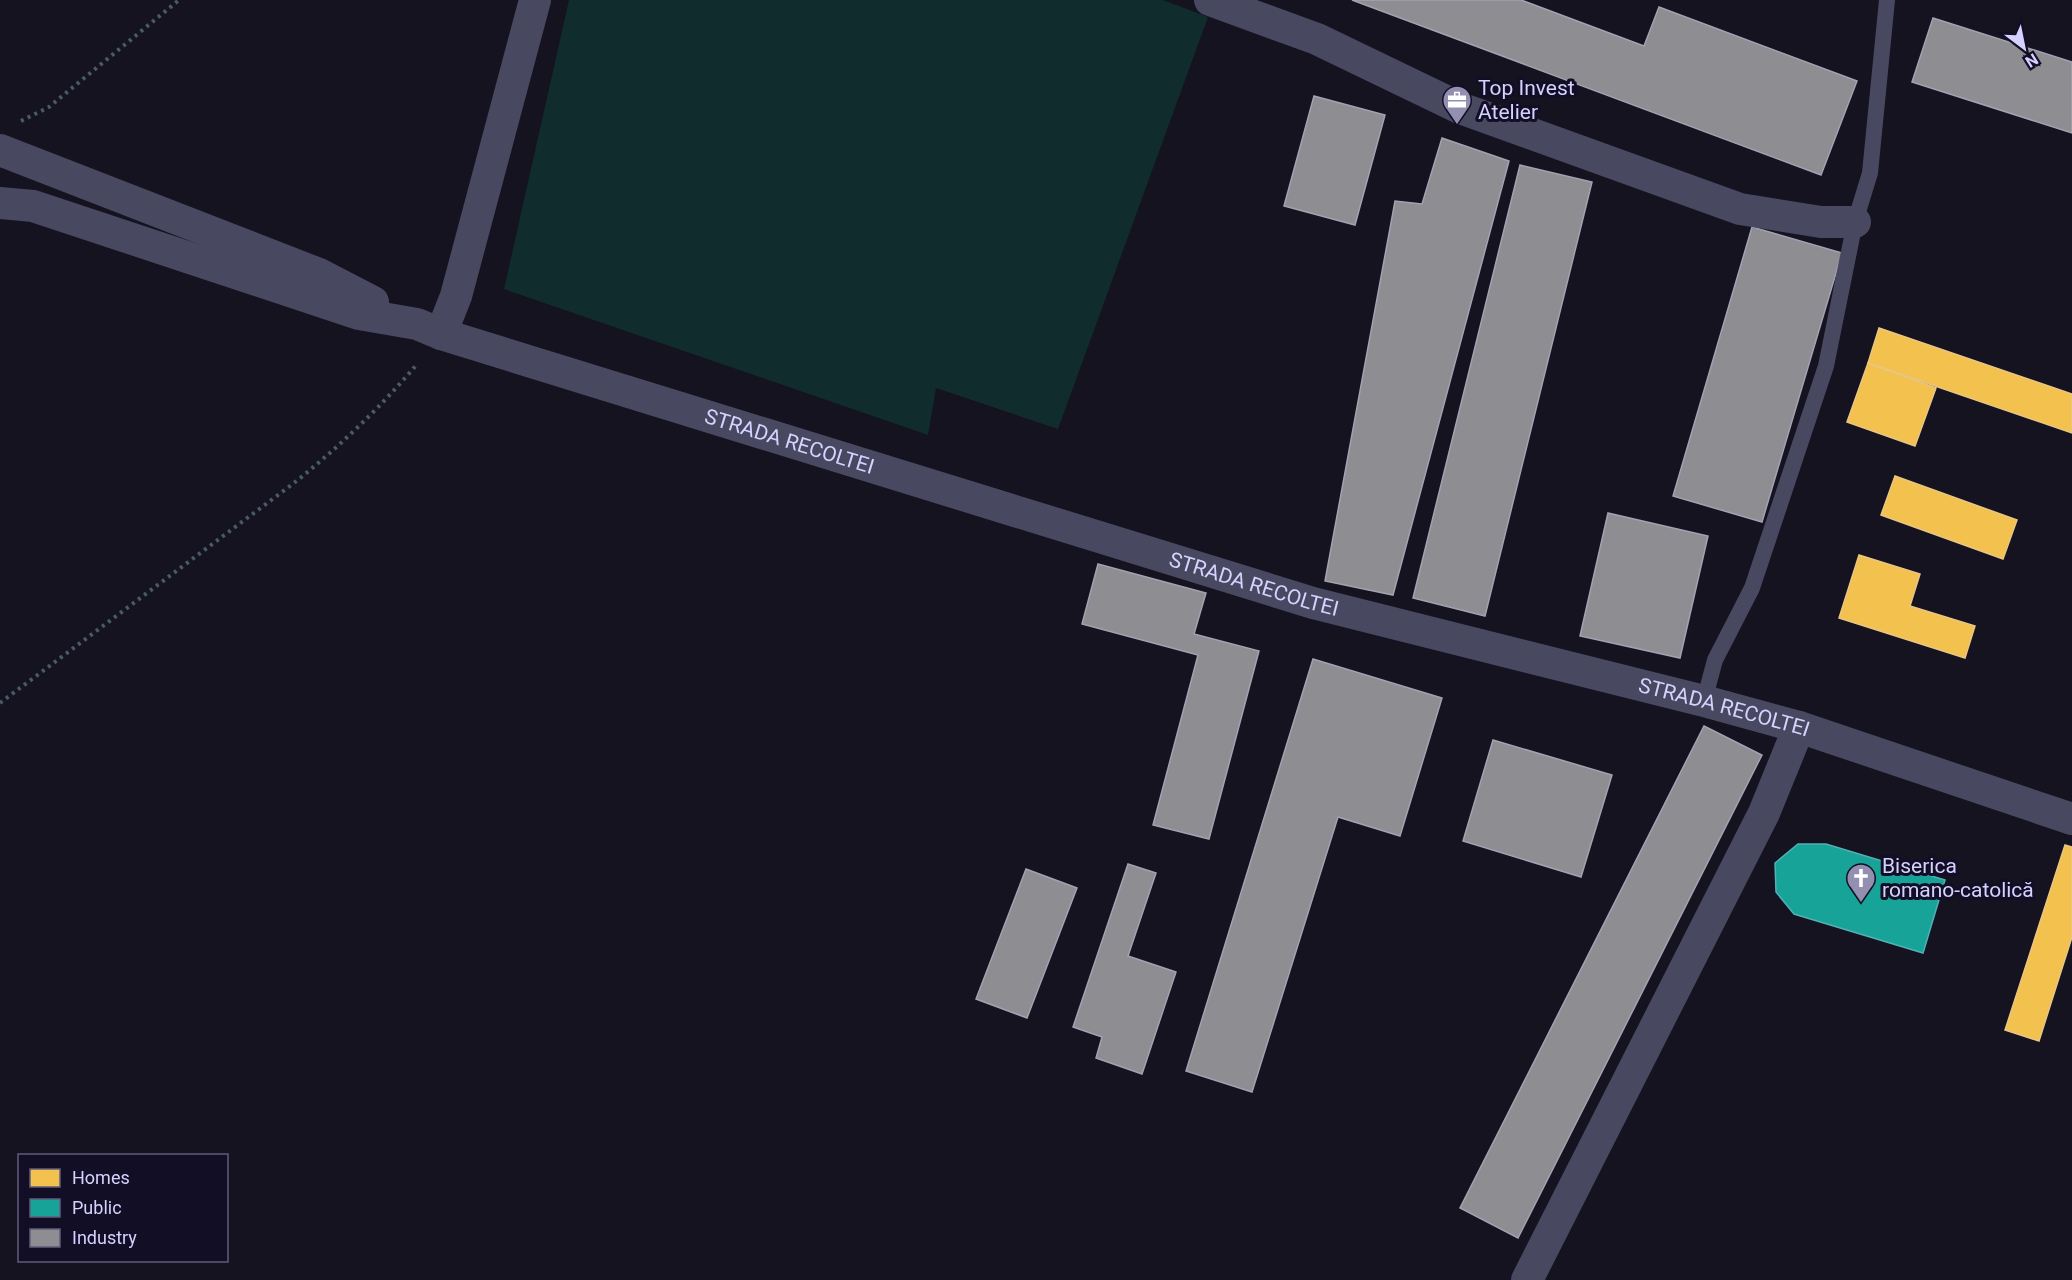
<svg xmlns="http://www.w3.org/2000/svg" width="2072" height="1280" viewBox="0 0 2072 1280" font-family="Roboto,sans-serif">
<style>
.green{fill:#112c2c}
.homes{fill:#f2c14e;stroke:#eac683;stroke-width:1.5}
.public{fill:#17a398;stroke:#50b1b7;stroke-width:1.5}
.industry{fill:#8d8d92;stroke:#a3a2b3;stroke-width:1.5}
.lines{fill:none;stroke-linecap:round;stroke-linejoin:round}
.path{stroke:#495a69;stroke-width:4;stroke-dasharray:3 4.5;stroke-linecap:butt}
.lane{stroke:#484861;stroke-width:16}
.street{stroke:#484861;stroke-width:32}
.labels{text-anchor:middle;stroke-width:6;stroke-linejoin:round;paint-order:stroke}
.poi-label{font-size:21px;fill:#d6d2ff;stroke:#110e25;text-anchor:start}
.street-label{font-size:21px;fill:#d6d2ff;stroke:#110e25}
</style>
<rect width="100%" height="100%" fill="#151320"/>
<path class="green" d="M569 0H1163L1208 17 1058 429 936 388 928 435 504 289Z"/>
<g class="homes">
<path d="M1879 328 2072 394V433L1868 363Z"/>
<path d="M1868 363 1936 388 1915 446 1847 422Z"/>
<path d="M1895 476 2017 520 2003 559 1881 515Z"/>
<path d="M1859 555 1920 574 1910 606 1975 626 1965 658 1839 618Z"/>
<path d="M2065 845 2072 847V937L2039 1041 2005 1030Z"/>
</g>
<path class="public" d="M1798 844H1826L1945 880 1923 953 1794 914 1776 892 1775 863Z"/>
<g class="industry">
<path d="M1352 0H1521L1644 46 1659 7 1857 81 1821 175Z"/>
<path d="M1933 18 2072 62V133L1912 82Z"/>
<path d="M1314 96 1385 115 1355 225 1284 206Z"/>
<path d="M1442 138 1509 161 1393 595 1325 581 1395 201 1422 204Z"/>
<path d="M1520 165 1592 182 1485 616 1413 598Z"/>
<path d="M1752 227 1842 253 1762 522 1673 496Z"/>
<path d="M1608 513 1708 536 1680 658 1580 636Z"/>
<path d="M1098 564 1206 593 1194 634 1259 651 1209 839 1153 825 1198 655 1082 624Z"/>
<path d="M1313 659 1442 698 1400 836 1338 817 1252 1092 1186 1071Z"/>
<path d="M1704 726 1762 755 1518 1238 1460 1208Z"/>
<path d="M1493 740 1612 775 1581 877 1463 841Z"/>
<path d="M1128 864 1156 873 1128 956 1176 972 1142 1074 1096 1058 1102 1037 1073 1027Z"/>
<path d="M1026 869 1077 888 1027 1018 976 999Z"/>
</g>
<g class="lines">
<g class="path">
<path d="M21 121 49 107 179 0"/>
<path d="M0 703 294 483C339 447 381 407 418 363"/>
</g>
<path class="lane" d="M1704 701 1715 660 1752 588 1826 366 1855 222 1870 173 1887 0"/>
<g class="street">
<path d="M1210 0 1317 39 1460 108 1740 209 1821 222H1855"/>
<path d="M0 150 319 274 373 302"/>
<path id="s1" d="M0 203 33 206 359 314 417 324 441 334 1313 603 1704 701 1799 727 2072 819"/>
<path d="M441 334 456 296 535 0"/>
<path d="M1527 1280 1764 813 1799 727"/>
</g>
</g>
<defs>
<g id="office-pin" transform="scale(1.5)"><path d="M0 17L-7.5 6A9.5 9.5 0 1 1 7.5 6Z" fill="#928fb1" stroke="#110e25"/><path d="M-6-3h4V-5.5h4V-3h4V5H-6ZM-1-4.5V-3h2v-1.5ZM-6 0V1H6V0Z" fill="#fff"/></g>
<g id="church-pin" transform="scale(1.5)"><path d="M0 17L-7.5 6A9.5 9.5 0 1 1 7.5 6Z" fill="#928fb1" stroke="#110e25"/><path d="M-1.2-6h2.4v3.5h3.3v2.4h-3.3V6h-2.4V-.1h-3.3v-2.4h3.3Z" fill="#fff"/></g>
</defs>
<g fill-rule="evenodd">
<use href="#office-pin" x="1457" y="100"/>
<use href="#church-pin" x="1861" y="878"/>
</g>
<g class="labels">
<g class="poi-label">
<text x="1478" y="95">Top Invest<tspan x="1478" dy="24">Atelier</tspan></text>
<text x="1882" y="873">Biserica<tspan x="1882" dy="24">romano-catolică</tspan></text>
</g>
<g class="street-label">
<text dy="7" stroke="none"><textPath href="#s1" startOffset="826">STRADA RECOLTEI</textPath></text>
<text dy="7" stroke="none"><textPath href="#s1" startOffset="1312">STRADA RECOLTEI</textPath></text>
<text dy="7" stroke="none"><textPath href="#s1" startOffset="1798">STRADA RECOLTEI</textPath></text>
</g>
</g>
<rect x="18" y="1154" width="210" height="108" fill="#110e25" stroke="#605c7c" stroke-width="1.5"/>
<rect x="30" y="1169" width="30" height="18" fill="#f2c14e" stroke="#605c7c" stroke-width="1.5"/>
<text x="72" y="1184" font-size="18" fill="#d6d2ff">Homes</text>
<rect x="30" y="1199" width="30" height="18" fill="#17a398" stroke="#605c7c" stroke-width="1.5"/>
<text x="72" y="1214" font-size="18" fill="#d6d2ff">Public</text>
<rect x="30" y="1229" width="30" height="18" fill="#8d8d92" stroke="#605c7c" stroke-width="1.5"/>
<text x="72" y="1244" font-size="18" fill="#d6d2ff">Industry</text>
<g transform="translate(2024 48) rotate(148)" stroke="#110e25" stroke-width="4.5" paint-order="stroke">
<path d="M0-4.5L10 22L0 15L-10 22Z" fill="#d6d2ff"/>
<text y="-9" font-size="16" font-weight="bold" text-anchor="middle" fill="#d6d2ff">N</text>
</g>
</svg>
